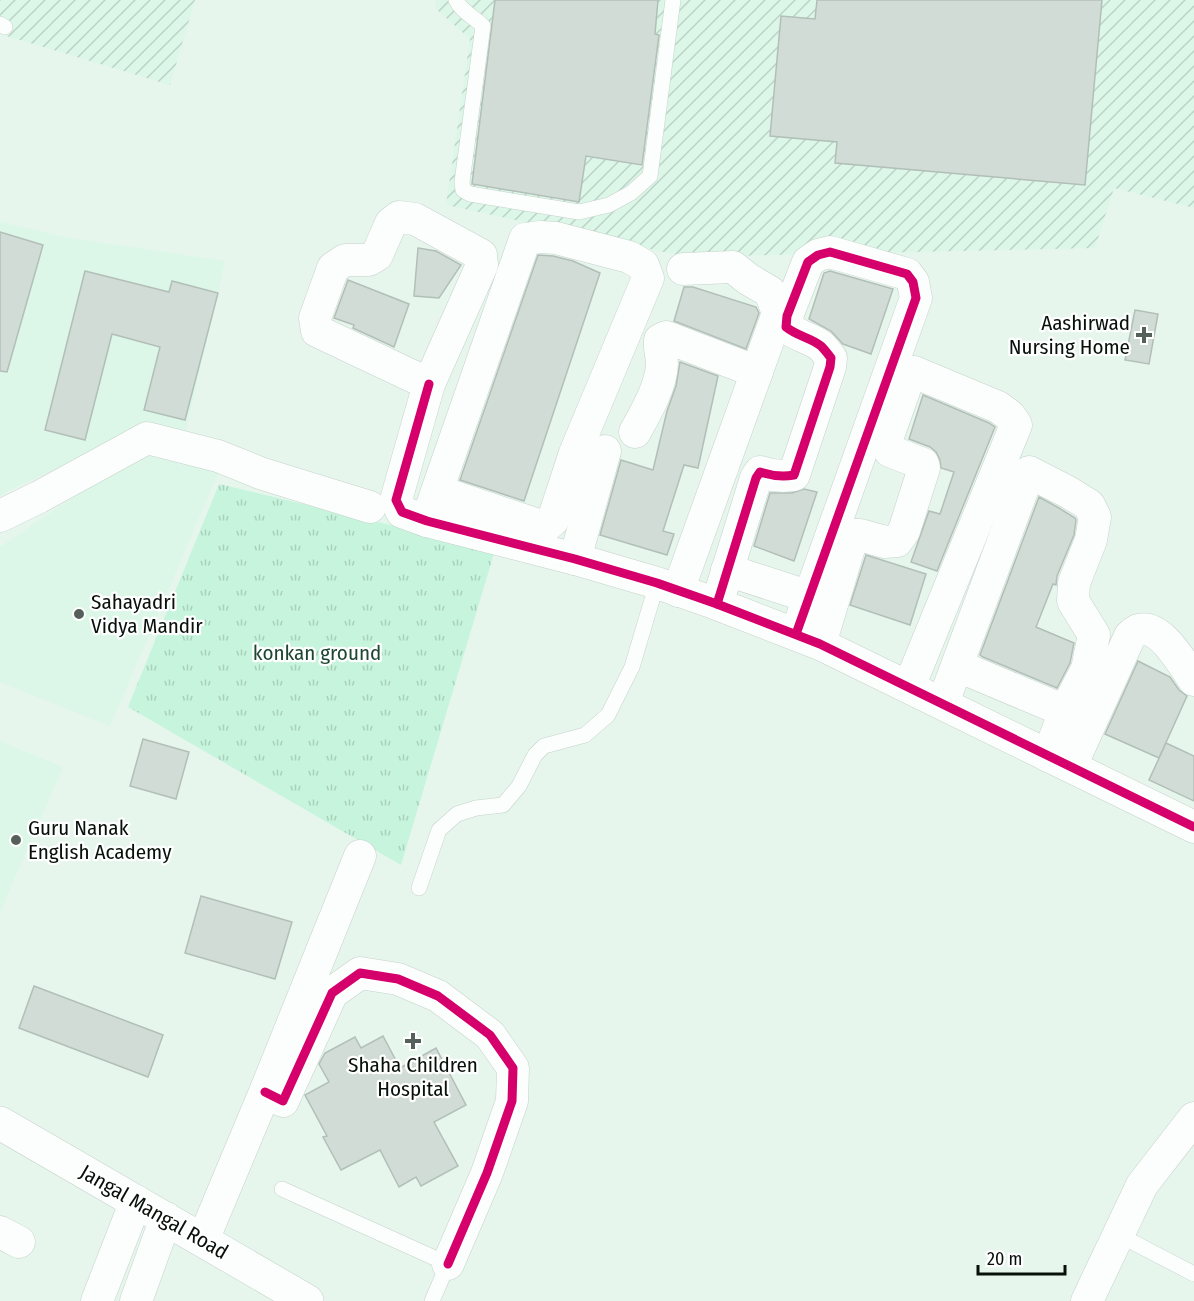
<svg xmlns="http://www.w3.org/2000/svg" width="1194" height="1301" viewBox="0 0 1194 1301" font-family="'Fira Sans Condensed',sans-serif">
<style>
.built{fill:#dcf7e8}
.industrial{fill:url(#industrial-furrows)}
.park{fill:url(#park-tufts)}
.building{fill:#d0dcd5;stroke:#b2bfb8;stroke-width:1.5}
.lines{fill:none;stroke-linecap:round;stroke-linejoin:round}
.lane-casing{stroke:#c6d2cb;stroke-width:16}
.street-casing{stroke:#c6d2cb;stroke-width:33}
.secondary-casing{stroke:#c6d2cb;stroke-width:34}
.lane{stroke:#fbfefc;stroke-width:15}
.street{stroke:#fbfefc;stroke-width:32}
.secondary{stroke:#fbfefc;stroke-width:33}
.cycleway-casing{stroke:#fff;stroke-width:13}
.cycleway{stroke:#d6006c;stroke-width:9}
.poi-dot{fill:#55605a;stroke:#fff;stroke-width:2}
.labels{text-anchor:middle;stroke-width:4.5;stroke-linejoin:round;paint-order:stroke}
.poi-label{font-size:21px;fill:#07100b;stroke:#fff;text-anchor:start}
.park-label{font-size:21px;fill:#1e4733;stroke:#fff}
.street-label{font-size:21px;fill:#07100b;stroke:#fff}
</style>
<defs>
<pattern id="industrial-furrows" width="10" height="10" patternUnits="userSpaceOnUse" patternTransform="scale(1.5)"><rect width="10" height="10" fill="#dcf7e8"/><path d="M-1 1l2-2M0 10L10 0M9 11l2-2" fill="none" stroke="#bbd3c6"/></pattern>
<pattern id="park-tufts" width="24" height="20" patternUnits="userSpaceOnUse" patternTransform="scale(1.5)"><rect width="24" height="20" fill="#c7f4dc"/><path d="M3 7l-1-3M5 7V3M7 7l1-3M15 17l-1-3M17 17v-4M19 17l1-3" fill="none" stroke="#a9d0bb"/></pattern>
</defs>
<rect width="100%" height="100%" fill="#e6f6ed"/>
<g class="built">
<path d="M0 222 70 238 225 261 185 434 148 429 11 489 0 496Z"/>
<path d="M147 447 220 469 110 726 0 682V547Z"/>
<path d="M0 741 63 767 0 912Z"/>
</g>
<g class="industrial">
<path d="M0 0H195L170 85 0 34Z"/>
<path d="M436 0H1194V208L1114 188 1095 248 687 257 446 205 470 39 435 8Z"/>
</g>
<path class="park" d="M219 484 495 550 401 865 128 707Z"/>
<g class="building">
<path d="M495 0H658L655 34 659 35 642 165 586 156 579 202 472 184Z"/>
<path d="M817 0H1102L1085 185 835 163 837 142 770 136 781 16 815 19Z"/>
<path d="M0 232 43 245 7 372 0 371Z"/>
<path d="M418 248 436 251 461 265 439 298 414 296Z"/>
<path d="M538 255 553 256 573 261 600 273 524 501 460 480Z"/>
<path d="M85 271 169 292 172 281 218 293 185 420 144 410 160 347 112 334 85 440 45 430Z"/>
<path d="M830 271 893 289 871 354 843 344 831 331 809 319 824 273Z"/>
<path d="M348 280 409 304 394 347 353 328 354 325 334 318Z"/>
<path d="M684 287H693L756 307 759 313 746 349 674 321Z"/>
<path d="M1135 310 1158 314 1149 364 1125 360Z"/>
<path d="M680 362 718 376 698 468 684 465 663 531 674 534 667 555 600 535 621 460 653 470 667 411 676 386Z"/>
<path d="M923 395 989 423 995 427 937 571 911 562 929 511 940 514 954 472 941 468 940 460 936 452 930 447 909 439Z"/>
<path d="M804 489 817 492 794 561 754 546 770 493H792Z"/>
<path d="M1039 497 1059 508 1075 518 1076 520 1074 535 1057 576 1056 585 1053 584 1036 627 1074 643 1070 663 1057 688 983 657 980 655Z"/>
<path d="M866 555 926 574 910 625 850 605Z"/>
<path d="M1138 661 1170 677 1179 690 1187 696 1159 758 1105 734Z"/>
<path d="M143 739 189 752 176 799 130 786Z"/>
<path d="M1166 743 1194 756V801L1149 780Z"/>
<path d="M201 896 292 922 275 979 185 953Z"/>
<path d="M34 986 163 1035 148 1077 19 1028Z"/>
<path d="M383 1036 400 1068 436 1048 466 1105 434 1122 458 1166 421 1186 416 1177 399 1187 380 1150 341 1170 323 1137 327 1136 305 1095 329 1082 319 1064 325 1053 355 1037 361 1048Z"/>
</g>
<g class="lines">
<g class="lane-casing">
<g id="lane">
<path d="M456 0C461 11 474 17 483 26L462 182 463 190 470 194 579 212 609 205 631 193 650 176 673 0"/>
<path d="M0 24 5 27"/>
<path d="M419 888 439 830 457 814 476 808 503 805 519 786 535 755 544 746 585 735 608 715 632 667 657 583"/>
<path d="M282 1189 448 1264 432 1301"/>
<path d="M1119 1235 1194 1274"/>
</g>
</g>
<g class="street-casing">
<g id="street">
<path d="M399 217 415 219 481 255 482 265 429 384 317 331 315 318 333 268 345 260H369L377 255 391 223Z"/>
<path d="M429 384 396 500 402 512 427 521 575 559 657 583 717 604 820 644 1194 827"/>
<path d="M635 432C646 412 661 387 662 364 662 356 659 350 660 340L666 337 757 372"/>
<path d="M0 516 39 497 147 438 218 456 263 474 370 507"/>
<path d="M427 521 437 491 525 239 541 237 556 238 629 257 643 265 648 278 575 453 553 520 546 526 538 525 437 491"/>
<path d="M575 559 605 451"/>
<path d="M727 570 810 597"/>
<path d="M678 591 778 313 770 292 748 279 733 267 683 269"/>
<path d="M717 604 756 478 760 472C772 476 782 477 794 475L830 367 831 358C828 354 825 350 821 346 811 338 797 336 786 327L787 316 808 262 818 255 830 252 907 274 913 282 916 298 796 634"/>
<path d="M820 644 853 535H860L885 542 897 541 904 531 924 468 923 464 890 451 888 447 887 439 909 377 914 372 998 407 1010 416 1016 425 909 687"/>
<path d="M958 666 1065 711"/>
<path d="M943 703 1029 472 1068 492 1089 505 1095 517 1091 540 1074 583 1073 601 1094 635 1087 669 1065 711 1048 756"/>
<path d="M1071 766 1130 636C1131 635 1136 631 1138 630 1161 623 1183 665 1194 680"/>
<path d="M265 1092 283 1101 332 993 360 973 398 979 438 996 490 1035 513 1068 512 1101 487 1173 448 1264"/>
<path d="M0 1232 19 1242"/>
<path d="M203 1240 265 1092 360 856"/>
<path d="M97 1301 136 1201"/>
<path d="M136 1301 166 1218"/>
<path d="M1087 1301 1142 1185 1194 1118"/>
</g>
</g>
<g class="secondary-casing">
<path id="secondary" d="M0 1123 307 1301"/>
</g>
<use href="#lane" class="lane"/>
<use href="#street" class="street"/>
<use href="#secondary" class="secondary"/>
<g class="cycleway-casing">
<g id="cycleway">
<path d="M429 384 396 500 402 512 427 521 575 559 657 583 717 604 820 644 1194 827"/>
<path d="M717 604 756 478 760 472C772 476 782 477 794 475L830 367 831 358C828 354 825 350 821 346 811 338 797 336 786 327L787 316 808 262 818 255 830 252 907 274 913 282 916 298 796 634"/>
<path d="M265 1092 283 1101 332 993 360 973 398 979 438 996 490 1035 513 1068 512 1101 487 1173 448 1264"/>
</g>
</g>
<use href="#cycleway" class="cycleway"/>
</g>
<g class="poi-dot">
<path d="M1141 326h6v6h6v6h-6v6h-6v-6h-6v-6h6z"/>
<circle cx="79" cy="614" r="6"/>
<circle cx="16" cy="840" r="6"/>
<path d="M410 1032h6v6h6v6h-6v6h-6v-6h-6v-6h6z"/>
</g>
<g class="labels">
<g class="poi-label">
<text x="1130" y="330" text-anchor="end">Aashirwad<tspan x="1130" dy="24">Nursing Home</tspan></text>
<text x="91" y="609">Sahayadri<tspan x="91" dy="24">Vidya Mandir</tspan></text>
<text x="28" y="835">Guru Nanak<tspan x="28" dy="24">English Academy</tspan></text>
<text x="413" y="1072" text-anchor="middle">Shaha Children<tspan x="413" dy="24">Hospital</tspan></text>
</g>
<g class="park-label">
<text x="317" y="660">konkan ground</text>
</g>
<g class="street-label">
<text transform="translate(154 1212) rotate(30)" y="7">Jangal Mangal Road</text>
</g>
</g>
<path d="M978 1265v9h87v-9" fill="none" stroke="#07100b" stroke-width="3"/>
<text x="987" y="1265" font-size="18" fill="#07100b" stroke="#ffffff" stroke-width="4.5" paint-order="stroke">20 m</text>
</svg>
